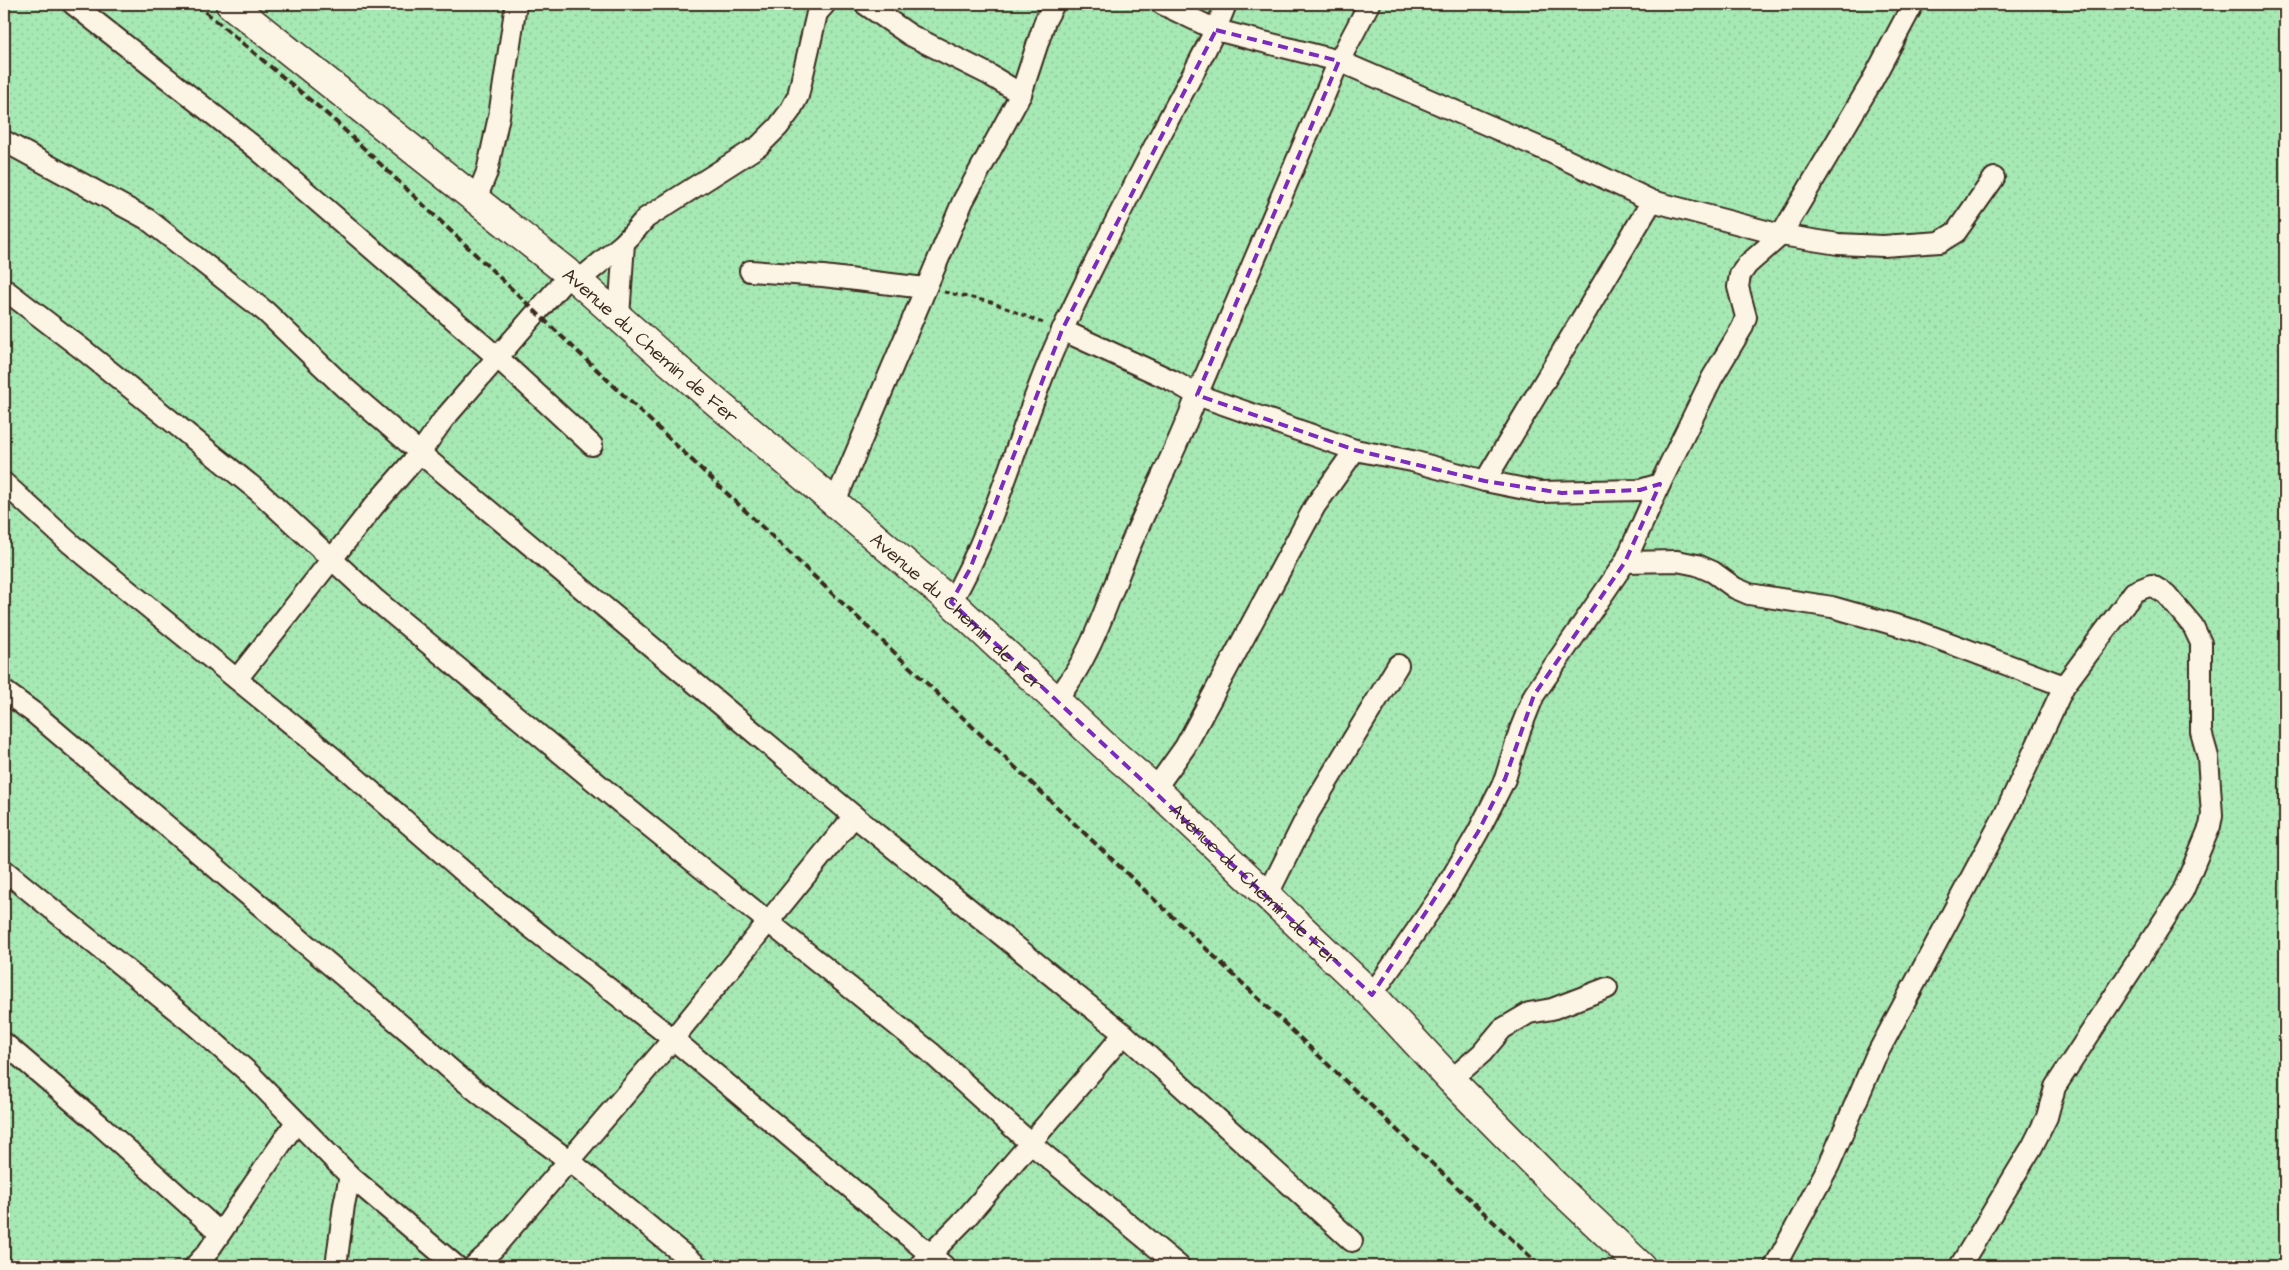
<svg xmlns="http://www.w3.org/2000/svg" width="2289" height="1270" viewBox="0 0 2289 1270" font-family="'Architects Daughter',sans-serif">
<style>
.grass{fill:url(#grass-dots);stroke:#708a69}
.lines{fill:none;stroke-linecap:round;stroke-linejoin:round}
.street-casing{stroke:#3b2a1e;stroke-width:24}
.secondary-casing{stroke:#3b2a1e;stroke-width:31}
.path{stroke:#3b2a1e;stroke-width:3;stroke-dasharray:5 4;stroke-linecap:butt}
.street{stroke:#fcf5e5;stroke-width:20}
.secondary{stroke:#fcf5e5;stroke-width:28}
.rail{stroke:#3b2a1e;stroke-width:4;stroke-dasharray:8 4;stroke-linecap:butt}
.marked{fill:none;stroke:#7b2cbf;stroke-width:4;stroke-dasharray:10 6;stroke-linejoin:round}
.labels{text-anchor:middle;stroke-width:5;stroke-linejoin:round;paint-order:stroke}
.street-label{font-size:19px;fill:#3b2a1e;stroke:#fcf5e5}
</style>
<defs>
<pattern id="grass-dots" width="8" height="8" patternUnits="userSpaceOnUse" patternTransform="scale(1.25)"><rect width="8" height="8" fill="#a6e9b4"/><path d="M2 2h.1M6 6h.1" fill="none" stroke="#90c89a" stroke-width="1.8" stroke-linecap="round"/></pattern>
</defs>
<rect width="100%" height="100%" fill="#f8ead5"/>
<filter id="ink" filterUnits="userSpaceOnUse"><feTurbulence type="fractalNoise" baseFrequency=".02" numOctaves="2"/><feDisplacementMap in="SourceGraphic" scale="10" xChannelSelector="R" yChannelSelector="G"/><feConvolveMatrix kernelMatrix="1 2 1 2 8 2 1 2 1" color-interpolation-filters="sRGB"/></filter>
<g filter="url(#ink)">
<rect class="grass" x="4" y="4" width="2281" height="1262"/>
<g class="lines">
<g class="street-casing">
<g id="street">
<path d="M73 4 257 149 497 357 592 445"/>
<path d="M865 4 910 35 988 74 1021 94"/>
<path d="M1162 4 1216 30 1339 61 1550 152 1652 201 1781 235 1838 244 1883 246 1940 242 1956 232 1994 178"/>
<path d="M4 141 147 219 266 312 345 388 420 453 854 816 1124 1034 1352 1241"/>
<path d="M476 199 487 172 499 116 516 4"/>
<path d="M750 271 823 276 925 288"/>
<path d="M578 281 624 243 646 218 759 146 778 127 790 111 798 96 817 13 825 4"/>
<path d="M4 289 86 352 258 491 376 600 622 804 930 1052 1029 1142 1179 1266"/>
<path d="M619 317 624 243"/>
<path d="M1355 450 1197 395 1339 61 1369 4"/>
<path d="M1485 481 1652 201"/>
<path d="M4 483 71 544 332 757 496 900 673 1039 944 1266"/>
<path d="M835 502 963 201 1021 94 1045 21 1054 4"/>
<path d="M1625 562 1677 561 1697 565 1713 572 1735 588 1749 594 1832 607 1917 631 2064 686"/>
<path d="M951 602C1001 517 1021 418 1063 329 1095 260 1130 193 1165 126 1186 85 1210 46 1226 4"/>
<path d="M237 679 373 507 420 453 443 420 570 274"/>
<path d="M4 691 34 713 422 1043C466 1087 518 1122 568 1160 612 1194 654 1232 698 1266"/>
<path d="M1056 700C1093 656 1108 598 1130 546 1152 495 1178 447 1197 395L1173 381 1062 330"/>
<path d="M1155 789 1185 747 1315 506 1355 450 1412 461 1485 481 1540 492 1640 490 1660 484 1712 378 1742 328 1746 317 1738 287 1740 275 1747 265 1781 235 1871 83 1913 4"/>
<path d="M4 870 197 1027 249 1073 350 1176 456 1266"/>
<path d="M1267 896 1309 812 1398 665"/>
<path d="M1372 995 1445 889 1478 832 1505 779 1520 730 1534 695 1625 562 1660 484"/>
<path d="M4 1043 99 1124 220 1233"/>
<path d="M1451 1080 1482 1053 1502 1029 1529 1013 1552 1009 1607 988"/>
<path d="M195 1266 207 1253 296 1122"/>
<path d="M336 1266 344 1205 350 1176"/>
<path d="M474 1266 494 1248 673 1039 854 816"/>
<path d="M919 1266 966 1218 1124 1034"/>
<path d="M1775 1266 1829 1165 1875 1058 2004 816 2064 686 2134 592 2151 585 2166 594 2193 626 2201 643V732L2208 757 2212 815 2210 826 2183 891 2055 1087 2047 1117 2032 1147 1960 1266"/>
</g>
</g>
<g class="secondary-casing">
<g id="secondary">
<path id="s1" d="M230 4 578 281 667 360 951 602 1107 748 1155 789 1372 995 1451 1080 1555 1185 1641 1266"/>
</g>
</g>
<path class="path" d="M944 292 991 302 1043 323"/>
<use href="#street" class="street"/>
<use href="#secondary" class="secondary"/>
<path class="rail" d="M196 4 334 120 1540 1266"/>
</g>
</g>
<path class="marked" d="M1216 30 1339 61 1197 395 1355 450 1485 481 1562 493 1640 490 1660 484 1625 562 1534 695 1505 779 1478 832 1372 995 951 602 970 569 1062 330Z"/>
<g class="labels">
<g class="street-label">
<text dy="7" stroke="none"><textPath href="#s1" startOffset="542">Avenue du Chemin de Fer</textPath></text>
<text dy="7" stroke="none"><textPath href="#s1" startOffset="948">Avenue du Chemin de Fer</textPath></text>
<text dy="7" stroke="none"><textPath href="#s1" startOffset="1352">Avenue du Chemin de Fer</textPath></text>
</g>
</g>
<rect width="2289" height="1270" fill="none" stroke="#fcf5e5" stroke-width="20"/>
<rect x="10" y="10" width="2269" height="1250" fill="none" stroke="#3b2a1e" stroke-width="2" filter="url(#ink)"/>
</svg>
